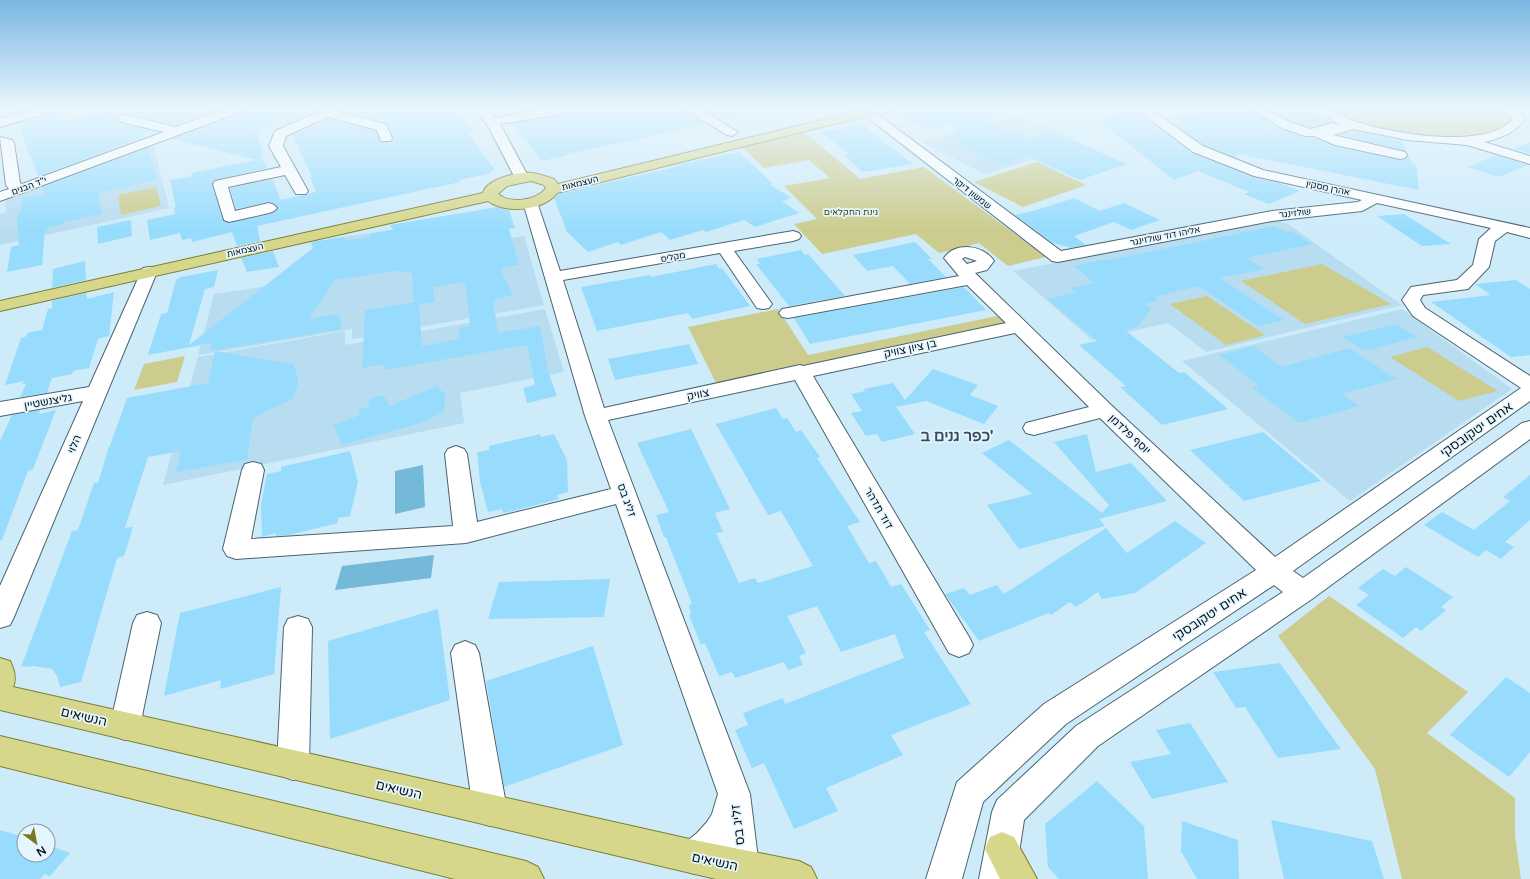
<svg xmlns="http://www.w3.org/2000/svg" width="1530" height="879" viewBox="0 0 1530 879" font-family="'Varela Round',Heebo,sans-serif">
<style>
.built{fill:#b9ddf0}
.green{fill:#cbcc8d}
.water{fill:#75b9d9}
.building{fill:#97dcfd;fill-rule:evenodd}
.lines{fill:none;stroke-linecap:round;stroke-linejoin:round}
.minor-casing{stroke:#4a636f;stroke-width:2}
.major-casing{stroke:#7c7f2f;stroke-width:2}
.minor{fill:#fff;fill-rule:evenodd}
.major{fill:#d7d78b;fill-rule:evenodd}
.labels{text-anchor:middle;stroke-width:3.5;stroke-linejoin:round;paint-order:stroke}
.far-street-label{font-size:9px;fill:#050e13;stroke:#e5f6ff}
.far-park-label{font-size:9px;fill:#3e3e0d;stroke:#e5f6ff}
.street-label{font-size:11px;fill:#050e13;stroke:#e5f6ff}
.near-street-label{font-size:13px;fill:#050e13;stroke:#e5f6ff}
.district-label{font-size:15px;font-weight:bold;fill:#354e5a;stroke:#e5f6ff}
</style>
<rect width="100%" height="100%" fill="#ceebfa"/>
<g class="built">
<path d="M1019 116 1074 139 1066 141 1076 146 985 174 922 142Z"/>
<path d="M149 147H154L169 208 0 245V214L6 213 5 200Z"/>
<path d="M1276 220 1288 224 1402 305 1206 352 1168 323 1092 340 1013 271Z"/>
<path d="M404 228 406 254 524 236 544 305 352 339V329L198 355 214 294 326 277 329 239Z"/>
<path d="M545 309 564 372 460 393 464 423 163 485 198 357 345 331V345Z"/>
<path d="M1402 309 1512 389 1350 501 1182 361Z"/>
</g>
<g class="green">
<path d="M1320 108H1512L1519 119 1499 133 1443 139 1353 125Z"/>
<path d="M803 131 860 179 924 167 1046 257 1008 266 979 243 939 253 916 234 822 254 794 224 817 219 784 186 830 178 809 160 764 168 741 146Z"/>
<path d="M1037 162 1086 185 1023 207 974 182Z"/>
<path d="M156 187 161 206 121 215 118 195Z"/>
<path d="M1322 264 1391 304 1305 324 1241 281Z"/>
<path d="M1207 296 1265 335 1226 345 1170 304Z"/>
<path d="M778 309 808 355 1007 314 1020 326 719 389 688 327Z"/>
<path d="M1427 347 1498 391 1459 401 1390 357Z"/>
<path d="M185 356 177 382 134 390 144 364Z"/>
<path d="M1329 596 1468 692 1427 733 1515 798V836L1521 879H1402L1375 769 1278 636Z"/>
</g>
<g class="water">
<path d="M423 465 425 507 395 514V471Z"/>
<path d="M434 555 431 578 335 590 342 566Z"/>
</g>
<g class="building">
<path d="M121 108H222L176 125 125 114 121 115 118 120 121 123 159 132 153 134 143 132 145 137 38 176 20 129 26 121 49 114 64 121 97 113 102 115Z"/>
<path d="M246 108H314L311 114 287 124 284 119 256 131 264 155H261L267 168 214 180 212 184 223 220 228 223 270 214 278 208 275 204 269 202 236 209 230 188 272 179 281 200 316 192 310 177H312L293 135 330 119 376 131 380 142H392L393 137 387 123 346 112 355 108H455L474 131 467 132 495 170 490 171 492 173 459 180 460 182 257 226 260 241 237 246 232 232 192 242 191 238 182 240 180 233 150 240 147 220 175 214 174 207H176L170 180 192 176 191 173 256 160 172 139 244 112Z"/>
<path d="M602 108H623L626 111 630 112 650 108H682L707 124 567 154 568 155 542 161 512 123Z"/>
<path d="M701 108H748L749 115 722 121Z"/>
<path d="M895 108H928L935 112 948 108H1001L1002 114 984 119 1029 139 1054 132 1127 164 1080 180 1027 156 1000 164 960 145 953 124 931 129H925L893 112Z"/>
<path d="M1217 108H1247L1282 129 1305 137 1314 138 1335 146 1400 160 1405 159 1408 155 1412 163 1416 164 1419 190 1238 154 1236 158 1204 145 1163 116 1222 111Z"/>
<path d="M1266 108H1304L1332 122 1311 127 1291 121Z"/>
<path d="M1132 110 1145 118 1192 153 1253 177 1279 183 1300 191 1269 204 1244 194 1249 192 1198 171 1174 180 1098 120Z"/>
<path d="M862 125 897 152 913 164 863 172 844 155H849L821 132Z"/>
<path d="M1353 131 1401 140 1406 151 1339 135Z"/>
<path d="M1530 142V154L1513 149Z"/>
<path d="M148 148 157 179 98 193 102 214 64 222V224L47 228 48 230 45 231 42 265 7 272 11 247 19 245 17 213 21 214 22 198 45 194 42 187Z"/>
<path d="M739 152 773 184 770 185 792 198 782 201 799 213 755 227 744 220 706 232 703 230 670 240 661 232 621 245 618 242 588 252 567 232 554 198 558 194 670 168 686 163Z"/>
<path d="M1496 155 1528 165 1499 177 1467 167Z"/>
<path d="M1074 198 1100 211 1124 203 1160 220 1131 230 1114 222 1074 236 1086 245 1071 248 1051 242 1015 215 1036 210Z"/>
<path d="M497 207 509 210 515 228 509 229 519 265 500 268 513 295 493 300 498 333 540 326 548 371 557 396 527 403 523 388 535 385 527 345 384 370V364L362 368 365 310 414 302 412 273 394 271 335 280 309 319 339 314 342 329 210 351 212 343 148 355 161 314 167 313 176 280 181 277 218 270 214 287 205 289 189 345 313 248 311 242 344 237 345 241 370 237V234L393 230 390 225ZM465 282 470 326 459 328 460 339 422 346 419 304 435 302 433 287Z"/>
<path d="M1404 214 1451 244 1422 246 1377 216Z"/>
<path d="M131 220 132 236 98 244 97 227Z"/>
<path d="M1274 226 1286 232 1291 231 1313 244 1246 258 1264 269 1220 278 1284 320 1258 326 1199 286 1154 297 1158 301 1145 304 1151 309 1137 327 1125 330 1179 373 1184 372 1228 409 1162 425 1120 387 1126 386 1079 345 1097 341 1047 299 1077 292 1071 288 1094 283 1074 266 1107 259 1109 260Z"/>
<path d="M915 242 932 259H928L946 277 910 284 893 266 867 271 853 255Z"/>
<path d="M801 250 805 255 808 254 845 296 789 306 756 264H760L757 259Z"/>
<path d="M273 251 279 267 247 272 241 258Z"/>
<path d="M85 261 86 280 52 288 53 269Z"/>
<path d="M716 264 719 269 722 268 750 306 692 319 688 313 597 331 581 287 650 275 651 277Z"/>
<path d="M1516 280 1530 289V355L1511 357 1431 302 1491 295 1475 284Z"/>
<path d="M964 287 986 310 810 344 794 318Z"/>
<path d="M114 292 109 336 98 339 89 368 73 371 72 374 52 378 47 393 20 397 26 384H22L24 381 5 385 21 338 27 336V333L42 330 48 309 52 308V301L86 293 87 299Z"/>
<path d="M1396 324 1418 337 1364 351 1342 337Z"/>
<path d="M689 344 698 364 615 380 608 359Z"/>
<path d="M1254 346 1281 367 1350 348 1396 379 1342 394 1359 406 1299 423 1252 388 1259 386 1219 355Z"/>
<path d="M215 351 293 364 298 377V384L292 399 253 418 247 460 176 472 181 451 148 457 125 528 133 527 124 556 117 558 81 682 60 687 57 676 52 669 34 666 21 667 72 531 78 530 94 483H98L109 446H110L127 398 208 383Z"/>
<path d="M933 369 978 385 970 395 998 406 984 424 926 401 896 407 915 434 882 442 877 434 866 436 851 413 862 411 851 394 865 391 864 389 893 383 905 400Z"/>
<path d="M436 386 445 394 444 412 421 423 342 445 333 425 360 415 358 410 370 406 367 400 383 395 390 406Z"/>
<path d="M776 408 783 419 787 418 796 432 801 430 820 457 817 458 860 522 847 526 869 563 876 561 891 587 901 584 930 630 924 632 971 704 891 735 903 755 826 788 838 811 794 829 764 763 752 768 735 730 748 725 743 713 783 698 785 704 904 658 895 634 841 652 817 606 787 616 806 653 799 656 803 665 788 670 784 662 735 678 732 672 719 676 705 643 701 645 689 615H691L689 605 692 604 666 537H664L656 515 669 512 637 443 691 429 730 509 715 513 723 532 716 533 739 583 755 578 758 583 813 566 781 511 768 515 716 424Z"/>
<path d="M40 410 39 414 56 410 33 469 28 471 2 540H0V441L12 415Z"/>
<path d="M1263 432 1321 481 1244 501 1228 486 1231 484 1227 485 1190 450Z"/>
<path d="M540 434 541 437 554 434 567 460 568 492 557 495 559 499 513 511 503 513 502 509 488 512 480 482 477 452 489 450V446Z"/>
<path d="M1087 434 1096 472 1131 463 1167 501 1099 519 1105 526 1019 549 987 505 1032 494 982 453 1009 440 1102 513 1109 505 1054 442Z"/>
<path d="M350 451 358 482 350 516 338 518V523L289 535 276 536V533L262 537 261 505 267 474 281 471V467Z"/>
<path d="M1530 475V520L1505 542 1514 547 1501 559 1486 550 1478 557 1424 525 1442 512 1474 530 1510 501 1503 497Z"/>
<path d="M1175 521 1206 543 1135 593 1102 599 1098 592 1076 607 1070 602 1051 615 1049 613 979 641 945 594 964 588 970 595 997 585 1004 594 1106 528 1127 553Z"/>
<path d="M1406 567 1453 597 1441 607 1446 610 1421 631 1416 627 1403 638 1356 605 1369 595 1358 588 1383 569 1395 576Z"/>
<path d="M610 579 604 617 488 619 499 582Z"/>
<path d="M281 587 274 674 220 689 221 680 164 696 180 613Z"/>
<path d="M438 609 450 700 330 739 328 641Z"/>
<path d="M593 646 623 745 504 787 486 681Z"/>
<path d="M1280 663 1319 719 1341 749 1278 758 1245 707 1236 708 1213 672Z"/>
<path d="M1506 677 1530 693V752L1509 777 1450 735Z"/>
<path d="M1190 723 1228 782 1152 799 1130 762 1171 754 1156 730Z"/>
<path d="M1097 781 1144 826 1148 879H1059L1048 867 1045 824Z"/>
<path d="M1271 820 1372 841 1384 879H1284Z"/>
<path d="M1182 821 1238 840 1239 879H1197L1181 851Z"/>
<path d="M0 830 24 837V855H48V845L70 853 50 876 44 874 40 879H0Z"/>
</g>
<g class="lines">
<g class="minor-casing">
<g id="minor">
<path d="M37 108H56L54 111 0 127V119Z"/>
<path d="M227 108H245L243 111 0 201V192L9 189 6 185 0 137 12 140 14 143 20 183 22 184 164 132 121 122 119 119 121 116 125 115 176 127Z"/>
<path d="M328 108H344L338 112 386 124 392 138 391 141H381L377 130 328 117 286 136 283 146 308 191 306 194H296L285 175 228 187 235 211 269 203 274 205 277 208 274 211 269 213 229 222 224 220 213 184 215 181 281 167 269 146 275 131Z"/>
<path d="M472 108H485L495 118 551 108H579L573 112 500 124 529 178 527 181H517L515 178 487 124Z"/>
<path d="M683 108H698L738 132 732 136 727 135Z"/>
<path d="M1135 108H1149L1203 146 1263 170 1530 228V238L1507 232 1495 241 1489 267 1468 289 1423 295 1420 300 1425 308 1530 376V401L1293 571 1303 578 1522 423 1530 421V439L1312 599 1098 746 1024 820 1015 879H979L992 812 997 800 1076 726 1283 592 1274 585 1066 724 983 802 962 879H926L957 782 1044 704 1256 570 1100 418 1034 435 1026 433 1023 428 1026 423 1089 407 1015 333 813 376 969 637 973 645 969 653 959 657 949 653 795 380 608 420 750 794 759 867 757 879H721L725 867 723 855 706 869 694 874 682 869 677 857 682 845 697 833 707 822 712 814 718 794 616 504 466 543 236 559 227 556 223 549 242 470 245 464 253 462 261 464 264 470 251 539 453 526 445 454 448 449 456 446 464 449 467 454 477 522 611 489 585 416 523 202 525 199H535L537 202 560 271 793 231 799 233 801 236 799 239 793 241 734 251 772 304 769 308 763 309 757 308 720 253 563 280 604 408 800 365 803 366 1006 323 967 285 788 318 782 317 779 313 782 309 788 308 959 276 944 258C955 241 984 245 994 261L987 270 975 273 977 275 1111 405 1275 557 1521 388 1413 316 1402 300 1411 287 1457 280 1473 265 1479 239 1491 228 1377 203 1362 211 1272 221 1058 262 1052 261 862 113 868 109 872 110 1061 251 1272 211 1358 202 1362 200 1254 176 1193 152ZM965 257 977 261 967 264 962 259Z"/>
<path d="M1248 108H1263L1290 122 1311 129 1333 123 1340 125 1314 108C1319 108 1325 107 1329 109 1338 112 1345 118 1354 121 1388 133 1487 151 1513 119L1506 108H1518L1525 119C1515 133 1501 138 1484 142L1530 156V164L1467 145 1408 140 1353 129 1333 135 1405 152 1407 155 1405 158 1400 159 1335 145 1314 136H1305L1282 128Z"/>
<path d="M149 267 155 268 157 272 14 617 10 625 0 628V586L83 401 0 416V402L89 387 141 272 143 268Z"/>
<path d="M147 612 157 615 161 623 140 726 136 736 125 740 114 736 110 726 133 623 137 615Z"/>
<path d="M298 616 308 619 312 627 309 765 304 776 293 780 282 776 277 765 284 627 288 619Z"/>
<path d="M465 641 475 645 479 653 507 810 502 822 490 826 478 822 473 810 451 653 455 645Z"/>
</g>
</g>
<g class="major-casing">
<g id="major">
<path d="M871 108H894L892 111 817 128 557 193C544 211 505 214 488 201L0 311V301L483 193C486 179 520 171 533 173 540 174 547 177 554 179L558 184ZM531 181 544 185 546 188C536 201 510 204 498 194L507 186Z"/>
<path d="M0 658 10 661C14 669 17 678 13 687L694 840 799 861 811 867 817 879H716L0 710Z"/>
<path d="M0 736 526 861 538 867 544 879H455L0 766Z"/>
<path d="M1002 832 1014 837 1037 879H1000L985 849 990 837Z"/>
</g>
</g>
<use href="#minor" class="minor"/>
<use href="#major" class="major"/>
</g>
<linearGradient id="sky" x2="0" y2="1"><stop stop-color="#7ab6e2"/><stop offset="0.47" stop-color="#e9f6fd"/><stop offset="1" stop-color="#e9f6fd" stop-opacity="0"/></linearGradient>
<rect width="1530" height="231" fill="url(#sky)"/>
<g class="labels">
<g class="far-street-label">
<text transform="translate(580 183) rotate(-14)" y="3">העצמאות</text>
<text transform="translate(29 186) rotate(-20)" y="3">י"ד הבנים</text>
<text transform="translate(1328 188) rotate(12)" y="3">אהרן מסקין</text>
<text transform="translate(972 193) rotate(38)" y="3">שמשון דיקר</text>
<text transform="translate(1295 213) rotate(-6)" y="3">שולזינגר</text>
<text transform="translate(1165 236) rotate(-11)" y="3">אליהו דוד שולזינגר</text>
<text transform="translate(245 250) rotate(-13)" y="3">העצמאות</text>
<text transform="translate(673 257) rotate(-10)" y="3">מקליס</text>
</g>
<g class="far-park-label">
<text x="851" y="215">גינת החקלאים</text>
</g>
<g class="street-label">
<text transform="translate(910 348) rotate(-12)" y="4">בן ציון צוויק</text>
<text transform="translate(698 394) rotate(-12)" y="4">צוויק</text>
<text transform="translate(48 401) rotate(-10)" y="4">גליצנשטיין</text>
<text transform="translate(1130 434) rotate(43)" y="4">יוסף פלדמן</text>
<text transform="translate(74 444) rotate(-67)" y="4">הלוי</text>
<text transform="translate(627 500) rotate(70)" y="4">זליג בס</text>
<text transform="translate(879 508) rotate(60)" y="4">דוד תדהר</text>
</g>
<g class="near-street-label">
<text transform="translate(1476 429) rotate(-35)" y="5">אחים יטקובסקי</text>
<text transform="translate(1209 614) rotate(-33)" y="5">אחים יטקובסקי</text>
<text transform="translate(84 716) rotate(13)" y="5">הנשיאים</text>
<text transform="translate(399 789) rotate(13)" y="5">הנשיאים</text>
<text transform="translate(737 825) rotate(-97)" y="5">זליג בס</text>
<text transform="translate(715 861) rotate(12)" y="5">הנשיאים</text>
</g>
<g class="district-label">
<text x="957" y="441">כפר גנים ב'</text>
</g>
</g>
<g transform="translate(36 843) rotate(148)"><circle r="19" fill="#e5f6ff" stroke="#8b99a1"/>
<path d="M0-3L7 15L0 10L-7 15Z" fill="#78781e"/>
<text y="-6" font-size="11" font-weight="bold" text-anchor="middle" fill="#050e13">N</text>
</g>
</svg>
